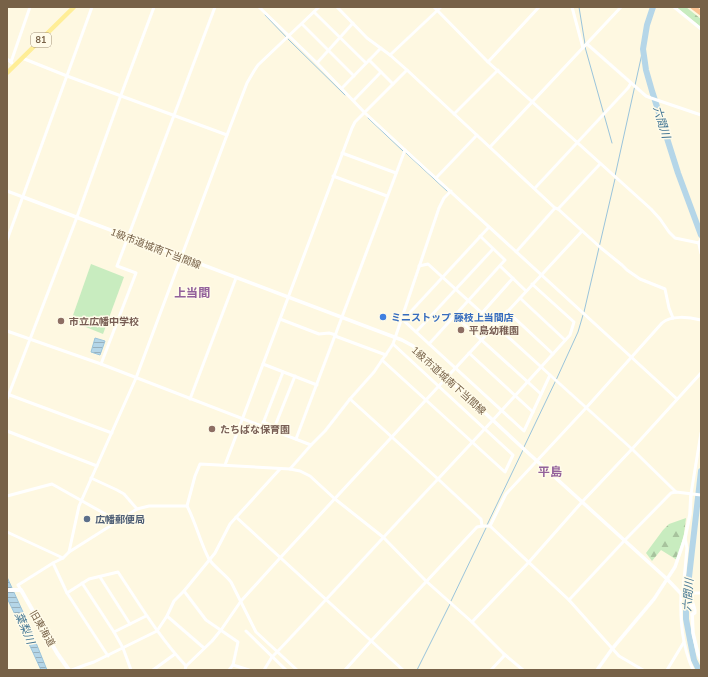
<svg xmlns="http://www.w3.org/2000/svg" width="708" height="677" viewBox="0 0 708 677" font-family="'Nunito Sans','Noto Sans JP',sans-serif">
<style>
.forest{fill:url(#forest-firs)}
.pitch{fill:#c8ecbf}
.water{fill:url(#water-rules);stroke:#9ac4db}
.lines{fill:none;stroke-linecap:round;stroke-linejoin:round}
.stream{stroke:#9ac4db;stroke-width:1}
.river{stroke:#b5d6e8;stroke-width:6}
.minor{stroke:#fff;stroke-width:3}
.tertiary{stroke:#fff;stroke-width:3.5}
.secondary{stroke:#fff;stroke-width:4}
.primary{stroke:#ffee97;stroke-width:4.5}
.motorway{stroke:#fcc494;stroke-width:5}
.shop-dot{fill:#3f7fe0;stroke:#fffbe9;stroke-width:1.5}
.education-dot{fill:#8d6e63;stroke:#fffbe9;stroke-width:1.5}
.service-dot{fill:#5c6f8a;stroke:#fffbe9;stroke-width:1.5}
.labels{text-anchor:middle;stroke-width:3;stroke-linejoin:round;paint-order:stroke}
.shield{fill:#fffbe9;stroke:#a08f78;stroke-width:1}
.shield-label{font-size:9px;font-weight:bold;fill:#776147}
.street-label{font-size:10px;fill:#776147;stroke:#fffbe9}
.shop-label{font-size:10px;font-weight:bold;fill:#366cbe;stroke:#fffbe9;text-anchor:start}
.education-label{font-size:10px;font-weight:bold;fill:#785e54;stroke:#fffbe9;text-anchor:start}
.service-label{font-size:10px;font-weight:bold;fill:#4e5e75;stroke:#fffbe9;text-anchor:start}
.water-label{font-size:11px;font-style:italic;fill:#427593;stroke:#fffbe9}
.quarter-label{font-size:12px;font-weight:bold;fill:#93619b;stroke:#fffbe9}
</style>
<defs>
<pattern id="forest-firs" width="22" height="20" patternUnits="userSpaceOnUse"><rect width="22" height="20" fill="#c8ecbf"/><path d="M5 1l3.5 6h-7zM16 11l3.5 6h-7z" fill="#a7c39d"/></pattern>
<pattern id="water-rules" width="6" height="5" patternUnits="userSpaceOnUse"><rect width="6" height="5" fill="#b5d6e8"/><path d="M0 2.5h6" fill="none" stroke="#98b1be"/></pattern>
</defs>
<rect width="100%" height="100%" fill="#fef8e1"/>
<g class="forest">
<path d="M676 7H686L701 19V27Z"/>
<path d="M686 518 684 534 677 560 661 550 652 561 646 553 663 530 669 524Z"/>
</g>
<path class="pitch" d="M91 264 124 277 103 334 71 321Z"/>
<g class="water">
<path d="M95 338 105 341 100 355 91 352Z"/>
<path d="M7 577 28 623 47 670H41L24 633 7 598Z"/>
</g>
<g class="lines">
<g class="stream">
<path d="M579 7 585 44"/>
<path d="M265 15 290 41 345 95"/>
<path d="M585 47 612 143"/>
<path d="M368 118 403 151"/>
<path d="M406 153 447 191"/>
<path d="M615 176 643 49"/>
<path d="M584 312 615 179"/>
<path d="M524 447 557 378 578 332 583 315"/>
<path d="M487 525 523 450"/>
<path d="M451 601 486 528"/>
<path d="M417 670 450 604"/>
</g>
<g class="river">
<path d="M653 7 647 25 643 49 646 70 652 91 678 173 701 235"/>
<path d="M699 670 694 660 691 645 686 619V609L688 586 701 471"/>
</g>
<g class="minor">
<path d="M259 7 317 63 365 113 405 150 677 399"/>
<path d="M337 7 367 38 390 55 407 70 555 208 558 209 601 248 622 265 627 270 640 279 665 289 669 308 673 318"/>
<path d="M434 7 488 62 651 209 660 219 669 232 675 238 699 243 701 239"/>
<path d="M572 7 583 48"/>
<path d="M674 7 701 29"/>
<path d="M314 12 366 63"/>
<path d="M302 24 354 76"/>
<path d="M587 44 646 96 651 98 701 115"/>
<path d="M390 55 441 7"/>
<path d="M22 58 67 76 227 135"/>
<path d="M7 59 12 63"/>
<path d="M369 60 393 84"/>
<path d="M11 62 30 7"/>
<path d="M488 62 539 7"/>
<path d="M317 63 353 23"/>
<path d="M342 88 381 48"/>
<path d="M354 100 381 72"/>
<path d="M454 114 498 70"/>
<path d="M490 147 621 7"/>
<path d="M342 153 396 173"/>
<path d="M333 176 387 196"/>
<path d="M436 178 477 135"/>
<path d="M535 188 628 88 631 83"/>
<path d="M7 191 23 197"/>
<path d="M558 209 600 164"/>
<path d="M7 240 92 7"/>
<path d="M516 252 555 208"/>
<path d="M500 266 526 291"/>
<path d="M520 298 565 340"/>
<path d="M507 311 553 354"/>
<path d="M482 313 513 278"/>
<path d="M455 316 541 394"/>
<path d="M280 319 319 334 329 333 336 335"/>
<path d="M402 319 403 320 489 227"/>
<path d="M403 320 524 431 550 375 428 264 419 266"/>
<path d="M7 331 101 364 311 445"/>
<path d="M416 332 493 249"/>
<path d="M335 336 386 355"/>
<path d="M429 344 505 260 480 236"/>
<path d="M469 353 533 412"/>
<path d="M382 360 505 472 513 455 393 344"/>
<path d="M101 364 136 273 117 266 215 7"/>
<path d="M263 364 317 385"/>
<path d="M550 375 632 449 676 492"/>
<path d="M7 394 112 433"/>
<path d="M7 399 77 217 121 95 154 7"/>
<path d="M190 399 236 278"/>
<path d="M350 399 438 479 493 420 570 335 574 322 532 284"/>
<path d="M263 422 275 427"/>
<path d="M262 426 283 372"/>
<path d="M7 431 97 466"/>
<path d="M273 431 295 376"/>
<path d="M296 439 405 150"/>
<path d="M225 465 352 128 355 122 407 70"/>
<path d="M290 469 311 445 325 431 350 399 374 372 393 344 439 208 444 198 451 191"/>
<path d="M91 478 117 490 124 494 137 509"/>
<path d="M691 494 701 433"/>
<path d="M7 496 52 484 107 515 119 520"/>
<path d="M236 517 403 670"/>
<path d="M490 526 506 494 586 408 662 323C671 315 689 317 701 320"/>
<path d="M7 532 63 558"/>
<path d="M685 538 687 548 683 591 690 593H701"/>
<path d="M69 552 79 506 136 378 227 135 247 83 254 71 258 65 319 7"/>
<path d="M53 563 67 593 108 656"/>
<path d="M100 577 130 624"/>
<path d="M82 583 114 632 123 648 131 670"/>
<path d="M21 590 18 585 53 563 63 558 69 552 137 509 149 506H187"/>
<path d="M184 591 206 620 238 642 233 665 229 670"/>
<path d="M67 593 89 579 118 572C140 605 159 637 186 666"/>
<path d="M681 594C680 621 682 645 693 670"/>
<path d="M569 600 624 541 671 493 676 492 701 495"/>
<path d="M692 615 695 613V610L692 600V593"/>
<path d="M167 616 204 648"/>
<path d="M472 622 529 562 582 502 632 449 701 373"/>
<path d="M246 631 286 670"/>
<path d="M114 632 146 616"/>
<path d="M233 665 249 670"/>
<path d="M72 670 85 665 94 662 157 631 167 616 174 601 184 591 215 553 230 524 280 469"/>
<path d="M153 670 175 654"/>
<path d="M185 670 186 666 212 641 221 630 241 601 280 558 582 231"/>
<path d="M264 670 272 657 277 652C331 595 384 536 438 479L481 519 482 526"/>
<path d="M297 670 256 632 231 582C226 575 212 565 209 559 200 542 196 523 187 506L195 476 200 464 290 469 300 471 310 476 335 499 383 537 426 581 472 622 504 654 523 670"/>
<path d="M345 670 371 641 477 527 482 526H490L569 600 619 656 643 670"/>
<path d="M491 670 504 656V654"/>
<path d="M667 670 684 642"/>
</g>
<g class="tertiary">
<path d="M23 197 402 340 413 346 526 451 667 579 690 603 692 612 693 633 698 654 701 660"/>
<path d="M699 243 701 253"/>
<path d="M597 670 612 649 654 599 675 567 685 538 690 514 691 494"/>
</g>
<path class="secondary" d="M7 590H21L57 653 69 670"/>
<path class="primary" d="M7 73 74 7"/>
<path class="motorway" d="M693 7 701 13"/>
</g>
<circle class="shop-dot" cx="383" cy="317" r="4"/>
<g class="education-dot">
<circle cx="61" cy="321" r="4"/>
<circle cx="461" cy="330" r="4"/>
<circle cx="212" cy="429" r="4"/>
</g>
<circle class="service-dot" cx="87" cy="519" r="4"/>
<g class="labels">
<rect class="shield" x="31" y="33" width="20" height="14" rx="3"/>
<g class="shield-label">
<text x="41" y="43">81</text>
</g>
<g class="street-label">
<text transform="translate(156 248) rotate(21)" y="4">1級市道城南下当間線</text>
<text transform="translate(449 380) rotate(42)" y="4">1級市道城南下当間線</text>
<text transform="translate(43 628) rotate(60)" y="4">旧東海道</text>
</g>
<g class="shop-label">
<text x="391" y="321">ミニストップ 藤枝上当間店</text>
</g>
<g class="education-label">
<text x="69" y="325">市立広幡中学校</text>
<text x="469" y="334">平島幼稚園</text>
<text x="220" y="433">たちばな保育園</text>
</g>
<g class="service-label">
<text x="95" y="523">広幡郵便局</text>
</g>
<g class="water-label">
<text transform="translate(662 122) rotate(73)" y="4">六間川</text>
<text transform="translate(688 595) rotate(-86)" y="4">六間川</text>
<text transform="translate(25 628) rotate(67)" y="4">葉梨川</text>
</g>
<g class="quarter-label">
<text x="192" y="297">上当間</text>
<text x="550" y="476">平島</text>
</g>
</g>
<rect width="708" height="677" fill="none" stroke="#776147" stroke-width="16"/>
</svg>
